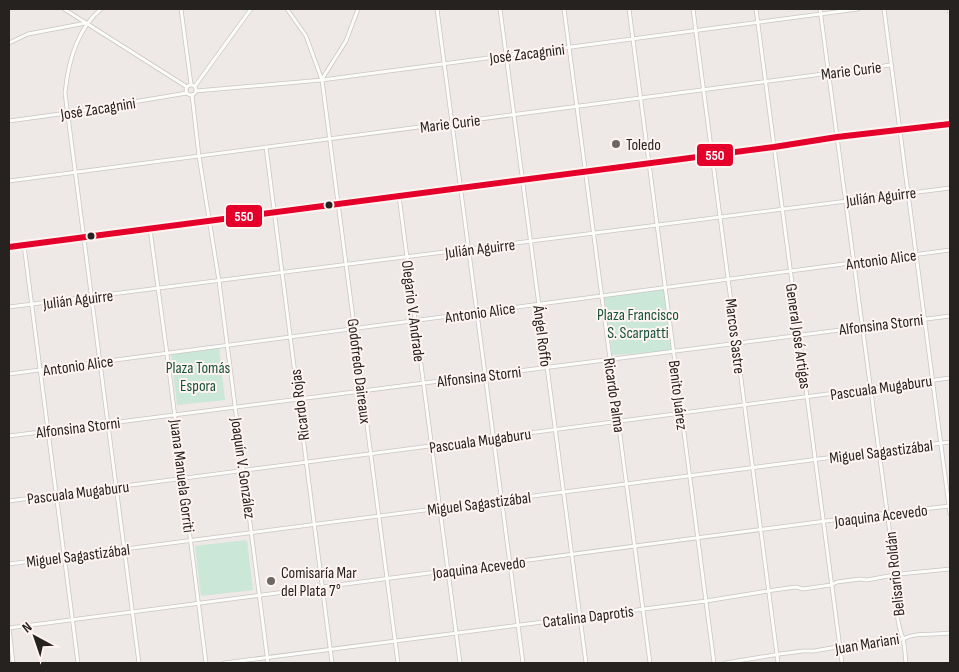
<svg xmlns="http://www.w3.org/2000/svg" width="959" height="672" viewBox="0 0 959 672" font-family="'Sofia Sans Condensed',sans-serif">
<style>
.green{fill:#cae7d8}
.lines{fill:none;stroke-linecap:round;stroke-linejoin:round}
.street-casing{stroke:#cac6c4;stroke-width:4.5}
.secondary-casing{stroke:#cac6c4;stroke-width:6}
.street{stroke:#fcfcfb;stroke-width:3}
.secondary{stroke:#f3f0ed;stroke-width:5}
.bus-1-casing{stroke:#fff4f0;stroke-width:10}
.bus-1{stroke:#e4002b;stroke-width:6}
.poi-dot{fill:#6c6765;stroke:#fff4f0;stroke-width:2}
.bus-dot{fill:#262220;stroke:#fff4f0;stroke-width:2}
.labels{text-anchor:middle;stroke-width:4;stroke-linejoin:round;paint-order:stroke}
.street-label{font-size:16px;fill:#262220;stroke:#fff4f0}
.poi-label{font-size:16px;fill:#262220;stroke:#fff4f0;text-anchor:start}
.park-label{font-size:16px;fill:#15523c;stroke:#fff4f0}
.line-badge{stroke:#fff4f0;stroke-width:2}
.badge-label{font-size:14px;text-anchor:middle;font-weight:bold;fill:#fff}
</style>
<rect width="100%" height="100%" fill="#eee8e6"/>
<g class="green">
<path d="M665 288 673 351 612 355 604 297Z"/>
<path d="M219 348 225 400 177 405 171 353Z"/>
<path d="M247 540 253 590 201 596 195 546Z"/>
</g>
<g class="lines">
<g class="street-casing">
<g id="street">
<path d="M64 9 187 87"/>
<path d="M101 9C77 29 68 63 65 93L139 663"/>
<path d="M181 9 191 84"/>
<path d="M287 9 306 36 322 80 398 663"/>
<path d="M437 9 523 663"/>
<path d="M500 9 586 663"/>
<path d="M564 9 650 663"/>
<path d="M629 9 714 663"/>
<path d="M693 9 778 663"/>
<path d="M756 9 842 663"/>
<path d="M820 9 898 594C895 609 898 625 903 639 905 646 905 656 906 663"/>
<path d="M884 9 950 514"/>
<path d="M9 43 28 34 86 23"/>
<path d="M322 79 346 41 358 9"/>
<circle cx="191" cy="90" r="5"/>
<path d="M195 86 251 9"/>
<path d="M196 91 322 80 858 9"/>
<path d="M192 95 199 156 219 281 268 663"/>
<path d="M9 121 67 113 187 93"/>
<path d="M266 147 332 663"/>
<path d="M9 181 891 65"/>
<path d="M399 196 460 663"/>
<path d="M150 229 167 354 206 663"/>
<path d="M24 245 78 663"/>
<path d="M9 307 950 188"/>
<path d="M9 374 950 250"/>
<path d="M9 436 950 316"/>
<path d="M9 501 950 378"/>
<path d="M9 564 950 442"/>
<path d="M9 628 887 513 950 506"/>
<path d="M9 628 13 663"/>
<path d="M224 663 706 601 774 590 796 587 803 589 831 585 837 582 860 579 867 580 899 574 950 569"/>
<path d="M725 663 780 654 803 651H814L866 642 903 639C916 632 935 635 950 633"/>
</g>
</g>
<g class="secondary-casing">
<g id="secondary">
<path d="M950 9V11"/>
<path d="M9 247 774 147 837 137 950 124"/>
</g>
</g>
<use href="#street" class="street"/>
<use href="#secondary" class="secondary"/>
<g class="bus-1-casing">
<path id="bus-1" d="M9 247 774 147 837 137 950 124"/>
</g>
<use href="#bus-1" class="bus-1"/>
</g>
<g class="poi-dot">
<circle cx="616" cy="144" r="5"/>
<circle cx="271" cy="581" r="5"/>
</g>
<g class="bus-dot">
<circle cx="329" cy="205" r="4.5"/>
<circle cx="91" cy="236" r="4.5"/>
</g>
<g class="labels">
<g class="street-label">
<text transform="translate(527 53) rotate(-7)" y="6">José Zacagnini</text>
<text transform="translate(851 70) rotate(-7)" y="6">Marie Curie</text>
<text transform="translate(98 108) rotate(-9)" y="6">José Zacagnini</text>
<text transform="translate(450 123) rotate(-7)" y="6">Marie Curie</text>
<text transform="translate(881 196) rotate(-7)" y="6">Julián Aguirre</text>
<text transform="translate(480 248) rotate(-7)" y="6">Julián Aguirre</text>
<text transform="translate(881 259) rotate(-8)" y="6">Antonio Alice</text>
<text transform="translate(78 299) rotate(-7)" y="6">Julián Aguirre</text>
<text transform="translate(414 311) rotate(83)" y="6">Olegario V. Andrade</text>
<text transform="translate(480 312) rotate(-8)" y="6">Antonio Alice</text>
<text transform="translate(881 324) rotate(-7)" y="6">Alfonsina Storni</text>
<text transform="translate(543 336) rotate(83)" y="6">Ángel Roffo</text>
<text transform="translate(736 336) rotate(83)" y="6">Marcos Sastre</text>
<text transform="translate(799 336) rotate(82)" y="6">General José Artigas</text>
<text transform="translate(78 365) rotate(-8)" y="6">Antonio Alice</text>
<text transform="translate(360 371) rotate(83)" y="6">Godofredo Daireaux</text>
<text transform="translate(479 376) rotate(-7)" y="6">Alfonsina Storni</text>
<text transform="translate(881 387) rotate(-8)" y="6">Pascuala Mugaburu</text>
<text transform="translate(615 395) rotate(82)" y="6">Ricardo Palma</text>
<text transform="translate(679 395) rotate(83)" y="6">Benito Juárez</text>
<text transform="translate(299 405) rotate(-97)" y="6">Ricardo Rojas</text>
<text transform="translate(78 427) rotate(-7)" y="6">Alfonsina Storni</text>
<text transform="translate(480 440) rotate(-8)" y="6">Pascuala Mugaburu</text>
<text transform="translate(881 451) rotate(-7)" y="6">Miguel Sagastizábal</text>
<text transform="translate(244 468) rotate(82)" y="6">Joaquín V. González</text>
<text transform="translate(183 476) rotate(83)" y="6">Juana Manuela Gorriti</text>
<text transform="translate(78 492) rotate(-7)" y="6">Pascuala Mugaburu</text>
<text transform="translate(479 503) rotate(-7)" y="6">Miguel Sagastizábal</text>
<text transform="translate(881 515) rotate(-7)" y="6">Joaquina Acevedo</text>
<text transform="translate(78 555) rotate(-7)" y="6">Miguel Sagastizábal</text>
<text transform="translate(479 567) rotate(-7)" y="6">Joaquina Acevedo</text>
<text transform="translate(894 574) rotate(-96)" y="6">Belisario Roldán</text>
<text transform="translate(588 616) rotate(-7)" y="6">Catalina Daprotis</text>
<text transform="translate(867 643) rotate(-9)" y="6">Juan Mariani</text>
</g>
<g class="poi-label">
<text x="626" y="150">Toledo</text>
<text x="281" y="578">Comisaría Mar<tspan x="281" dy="18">del Plata 7°</tspan></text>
</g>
<g class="park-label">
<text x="638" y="320">Plaza Francisco<tspan x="638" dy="18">S. Scarpatti</tspan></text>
<text x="198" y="373">Plaza Tomás<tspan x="198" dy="18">Espora</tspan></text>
</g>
</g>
<g class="line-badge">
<rect x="696" y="143" width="38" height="24" rx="5" fill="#e4002b"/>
<rect x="225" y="204" width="38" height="24" rx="5" fill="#e4002b"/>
</g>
<g class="badge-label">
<text x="715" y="160">550</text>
<text x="244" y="221">550</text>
</g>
<rect width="959" height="672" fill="none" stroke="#262220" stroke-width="20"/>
<g transform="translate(35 637) rotate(320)" stroke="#fff4f0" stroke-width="4" paint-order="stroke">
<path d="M0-4L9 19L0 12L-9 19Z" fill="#262220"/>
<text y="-8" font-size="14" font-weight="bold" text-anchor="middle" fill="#262220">N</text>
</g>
</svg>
